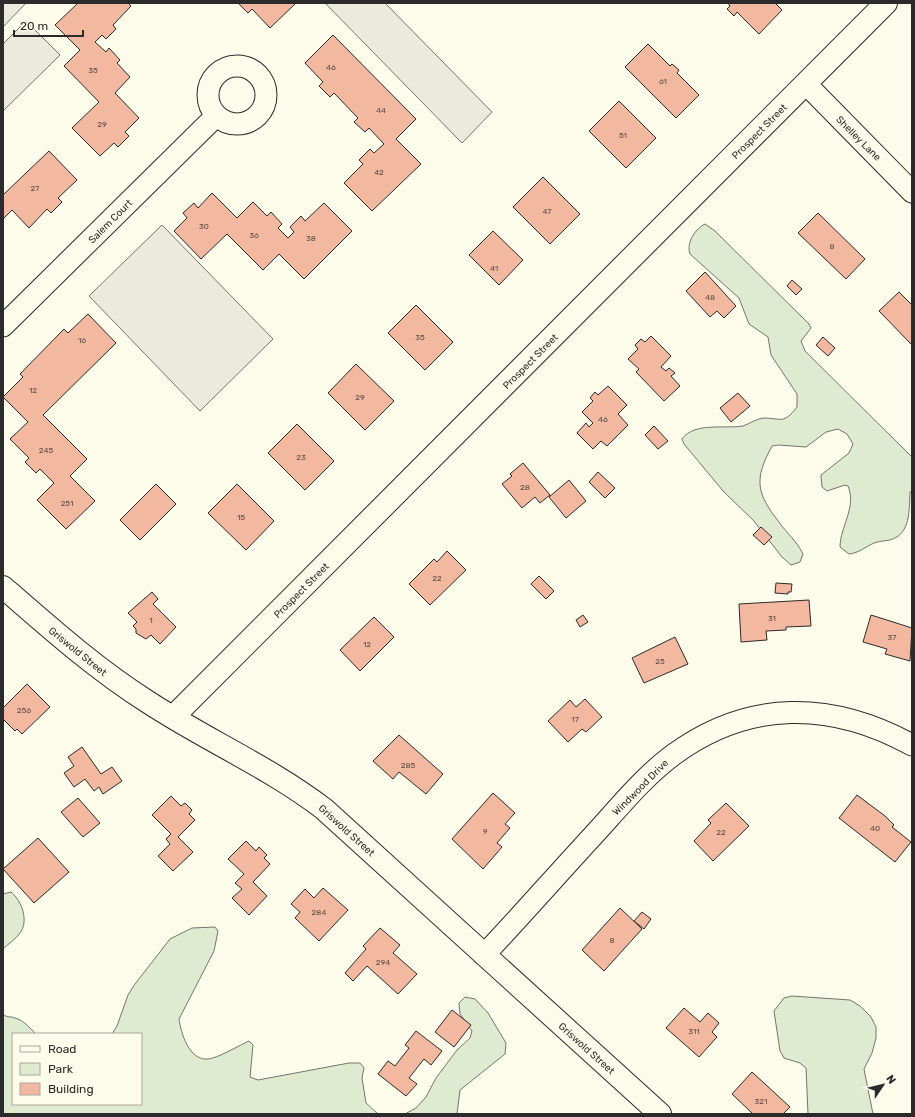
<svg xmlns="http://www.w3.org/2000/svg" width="915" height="1117" viewBox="0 0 915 1117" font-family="Rubik,sans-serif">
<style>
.green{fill:#deebd1;stroke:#74746e}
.parking{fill:#eceadb;stroke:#74746e}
.building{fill:#f2b8a0;stroke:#2b2b2b}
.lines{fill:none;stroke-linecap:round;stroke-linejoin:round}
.street-casing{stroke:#2b2b2b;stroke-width:23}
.secondary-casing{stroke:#2b2b2b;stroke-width:24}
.street{stroke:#fdfbea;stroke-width:21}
.secondary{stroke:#fdfbea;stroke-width:22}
.labels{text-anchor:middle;stroke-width:3;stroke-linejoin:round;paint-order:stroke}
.number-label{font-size:8px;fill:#5d4e48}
.street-label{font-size:10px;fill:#2b2b2b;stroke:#fdfbea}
</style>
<rect width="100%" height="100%" fill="#fdfbea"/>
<g class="green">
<path d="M705 224 715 231 809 324 811 328 801 341 805 351 912 457V491L910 492C909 510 911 534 890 540 884 541 880 541 874 543 865 547 859 553 849 554L840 547C840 527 857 507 848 486L845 485 827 491 822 487 821 475 849 453 853 444 847 434 838 429 826 432 806 447 778 445 772 446C754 479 756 493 779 522 788 535 796 540 803 554L800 562 791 565 782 557 754 521 724 492 684 444 682 439C694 422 724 429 743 426 749 424 756 419 763 418 782 418 783 425 797 407V394L771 355 768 337 749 324 739 298 690 254C686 243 695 229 705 224Z"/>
<path d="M11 892C22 901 29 921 20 933 16 939 8 944 3 949V894Z"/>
<path d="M215 927 218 931 214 951 179 1019C181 1033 189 1061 208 1059 216 1059 240 1045 249 1041L253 1045 250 1077 258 1080 349 1063H360L364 1068 362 1078 366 1103 378 1114H3V1014C7 1018 10 1016 15 1018 23 1020 30 1028 36 1034H13V1104H141V1034H112L117 1026 128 995 135 984 170 939 192 928Z"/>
<path d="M792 996 850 1000 860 1006 871 1017 876 1027V1038L872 1053 864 1069 873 1114H808L806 1068 800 1063 784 1058 780 1051 774 1011 784 998Z"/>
<path d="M465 997 475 999 488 1013 506 1043 505 1054 460 1090 457 1114H405L416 1108 426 1097 436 1078 457 1050 470 1038 472 1031 460 1014 459 1003Z"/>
</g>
<g class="parking">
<path d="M3 3H26L3 27Z"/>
<path d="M325 3H385L492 112 462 143Z"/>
<path d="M26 21 60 55 3 111V44Z"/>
<path d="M162 225 273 339 200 411 89 296Z"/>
</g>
<g class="building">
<path d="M78 3H128L131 6 113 25 116 29 106 39 102 35 95 42 106 52 109 48 120 60 117 63 130 77 115 93 139 118 125 132 129 136 118 147 114 143 100 156 72 128 99 102 64 66 80 50 55 25Z"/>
<path d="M238 3H296L270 28 252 9 248 13Z"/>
<path d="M728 3H775L782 10 759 34 737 12 734 16 727 9 730 6Z"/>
<path d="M333 35 416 119 396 139 421 164 372 211 344 183 363 164 359 160 370 149 374 153 384 144 369 128 365 132 354 122 358 118 334 93 330 97 319 86 323 82 305 63Z"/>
<path d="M648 44 670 66 672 64 679 70 677 73 699 95 676 118 625 67Z"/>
<path d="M619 101 656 138 626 168 589 131Z"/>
<path d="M49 151 77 180 58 198 62 202 51 213 47 209 29 228 12 210 3 219V195Z"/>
<path d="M543 177 580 214 550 244 513 207Z"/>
<path d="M212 193 237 218 253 202 267 216 271 212 282 224 278 228 288 238 294 232 290 227 301 216 305 221 324 203 352 231 304 279 279 254 263 270 227 234 201 259 174 231 187 218 183 213 194 203 198 208Z"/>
<path d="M818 213 865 259 846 279 798 233Z"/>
<path d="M493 231 523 260 499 285 469 255Z"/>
<path d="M705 272 736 306 724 318 717 311 710 317 686 291Z"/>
<path d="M792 280 802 289 796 295 787 286Z"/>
<path d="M899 292 912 305V343L911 344 879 311Z"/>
<path d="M416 305 453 342 425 370 388 333Z"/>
<path d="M88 314 116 343 43 415 87 459 70 476 95 501 66 529 37 500 54 483 40 469 36 473 25 462 29 458 10 439 28 422 3 397 23 377 20 374 64 329 68 333Z"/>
<path d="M651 336 671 356 661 367 666 371 669 368 675 373 671 376 680 386 664 401 636 372 639 369 628 359 638 349 635 345 641 339 645 342Z"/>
<path d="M823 337 835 348 828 356 816 345Z"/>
<path d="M356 364 394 401 365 430 328 393Z"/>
<path d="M608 386 627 405 618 414 628 425 607 446 601 441 593 449 577 433 586 423 589 427 593 423 582 412 593 401 590 398 595 392 598 395Z"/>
<path d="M738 393 750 406 731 422 720 408Z"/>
<path d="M297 424 334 461 305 490 268 453Z"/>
<path d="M654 426 668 441 658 449 645 435Z"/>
<path d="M523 463 550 495 540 503 535 497 522 508 502 484 512 476 510 474Z"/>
<path d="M598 472 615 488 605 498 589 482Z"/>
<path d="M569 480 586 501 566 518 549 497Z"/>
<path d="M156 484 176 504 140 540 120 520Z"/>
<path d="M237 484 274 521 246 550 208 513Z"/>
<path d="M761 527 772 537 764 545 753 535Z"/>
<path d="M447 551 466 570 430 605 409 584 434 559 437 562Z"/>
<path d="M539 576 554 591 546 599 531 584Z"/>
<path d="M776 583 792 584 791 592H788V594L775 593Z"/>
<path d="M152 592 158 599 153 604 176 627 160 644 151 635 146 639 136 633V629L133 626 137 622 128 613Z"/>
<path d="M809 600 811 626 786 627V630L766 631 767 640 741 642 739 604Z"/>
<path d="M583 615 588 622 580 627 576 620Z"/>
<path d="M871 615 912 628 910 661 885 654 887 649 863 642Z"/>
<path d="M374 617 394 637 360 671 340 650Z"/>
<path d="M675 637 688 664 644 683 632 658Z"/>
<path d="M27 684 50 707 22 734 17 729 15 731 3 719V708Z"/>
<path d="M585 699 602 717 586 732 582 729 568 742 548 721 570 700 576 707Z"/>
<path d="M399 735 443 774 426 794 399 772 393 779 373 761Z"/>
<path d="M82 747 101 774 112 767 122 781 103 794 99 787 94 791 85 779 74 787 64 773 74 766 68 757Z"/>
<path d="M493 793 515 813 505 824 510 828 497 843 502 847 483 869 452 839Z"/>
<path d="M857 795 885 816 894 825 892 827 911 842 895 862 839 818Z"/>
<path d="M171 796 181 806 185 803 192 810 189 814 195 820 178 837 193 852 173 871 158 856 170 844 166 839 171 834 152 815Z"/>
<path d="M78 798 100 823 83 837 61 812Z"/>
<path d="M726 803 749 826 713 861 694 841 711 823 708 820Z"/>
<path d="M38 838 69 872 34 903 3 869Z"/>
<path d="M246 841 256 851 259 847 267 855 264 858 270 864 253 882 267 896 249 915 232 898 242 889 235 883 244 874 228 859Z"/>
<path d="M323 888 348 910 319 941 295 918 300 912 291 904 305 889 314 898Z"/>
<path d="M620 908 642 929 604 971 582 950Z"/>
<path d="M642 912 651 919 644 929 634 921Z"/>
<path d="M380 928 400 945 393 953 417 974 398 994 367 966 353 981 345 973 366 949 363 946Z"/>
<path d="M684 1008 700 1022 708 1013 719 1023 712 1032 717 1037 699 1057 666 1028Z"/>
<path d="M452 1010 471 1025 454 1047 435 1032Z"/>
<path d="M416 1031 442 1051 431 1065 424 1059 409 1078 417 1084 406 1096 378 1074 388 1061 395 1066 409 1048 405 1045Z"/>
<path d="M752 1072 790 1107 783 1114H753L732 1094Z"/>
</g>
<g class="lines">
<g class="street-casing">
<g id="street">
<circle cx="237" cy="95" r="29"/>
<path d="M806 84 912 192"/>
<path d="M3 326 216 116"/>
<path d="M484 955C520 917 555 877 590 839 617 810 642 778 673 755 749 699 832 701 912 745"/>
</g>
</g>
<g class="secondary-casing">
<g id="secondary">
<path d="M3 587C50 628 96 669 148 702 206 740 269 767 324 809L660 1114"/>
<path d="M173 717 886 3"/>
</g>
</g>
<use href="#street" class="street"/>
<use href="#secondary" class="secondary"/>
</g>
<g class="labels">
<g class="number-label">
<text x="331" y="70">46</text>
<text x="93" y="73">35</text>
<text x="663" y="84">61</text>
<text x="381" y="113">44</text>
<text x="102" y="127">29</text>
<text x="623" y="138">51</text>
<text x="379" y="175">42</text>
<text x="35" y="191">27</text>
<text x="547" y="214">47</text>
<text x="204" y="229">30</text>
<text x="254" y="238">36</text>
<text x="311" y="241">38</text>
<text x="832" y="249">8</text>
<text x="494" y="271">41</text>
<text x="710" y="300">48</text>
<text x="420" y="340">35</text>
<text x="82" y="343">16</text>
<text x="33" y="393">12</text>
<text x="360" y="400">29</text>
<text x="603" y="422">46</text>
<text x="46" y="453">245</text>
<text x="301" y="460">23</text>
<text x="525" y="490">28</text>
<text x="67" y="506">251</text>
<text x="241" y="520">15</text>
<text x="437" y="581">22</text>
<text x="772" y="621">31</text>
<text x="151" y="623">1</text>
<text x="892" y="640">37</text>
<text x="367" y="647">12</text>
<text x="660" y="664">25</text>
<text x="24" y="713">256</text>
<text x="575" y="722">17</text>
<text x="408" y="768">285</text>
<text x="875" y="831">40</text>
<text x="485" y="834">9</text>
<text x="721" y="835">22</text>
<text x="319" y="915">284</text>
<text x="612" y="943">8</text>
<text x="383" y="965">294</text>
<text x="694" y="1034">311</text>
<text x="761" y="1104">321</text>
</g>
<g class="street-label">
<text transform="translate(759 131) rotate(-45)" y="4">Prospect Street</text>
<text transform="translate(859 138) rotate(45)" y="4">Shelley Lane</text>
<text transform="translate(110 221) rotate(-45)" y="4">Salem Court</text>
<text transform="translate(530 361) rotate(-45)" y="4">Prospect Street</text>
<text transform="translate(301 590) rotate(-45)" y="4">Prospect Street</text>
<text transform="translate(78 651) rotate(39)" y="4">Griswold Street</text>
<text transform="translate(640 787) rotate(-45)" y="4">Windwood Drive</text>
<text transform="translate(347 830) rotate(42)" y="4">Griswold Street</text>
<text transform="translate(587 1048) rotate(42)" y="4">Griswold Street</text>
</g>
</g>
<rect width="915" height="1117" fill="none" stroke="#2b2b2b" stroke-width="8"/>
<rect x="12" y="1033" width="130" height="72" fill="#fdfbea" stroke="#a9a89e"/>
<rect x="20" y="1046" width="20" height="6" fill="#fdfbea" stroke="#a9a89e"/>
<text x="48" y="1053" font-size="12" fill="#2b2b2b">Road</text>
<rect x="20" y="1063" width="20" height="12" fill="#deebd1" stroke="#a9a89e"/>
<text x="48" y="1073" font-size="12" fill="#2b2b2b">Park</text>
<rect x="20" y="1083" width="20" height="12" fill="#f2b8a0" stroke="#a9a89e"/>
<text x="48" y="1093" font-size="12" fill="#2b2b2b">Building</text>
<g transform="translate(883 1085) rotate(55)" stroke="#fdfbea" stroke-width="3" paint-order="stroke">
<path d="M0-3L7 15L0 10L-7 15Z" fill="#2b2b2b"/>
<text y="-6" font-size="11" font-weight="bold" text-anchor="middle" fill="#2b2b2b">N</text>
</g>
<path d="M14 30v6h69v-6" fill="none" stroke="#2b2b2b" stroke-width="2"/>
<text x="20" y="30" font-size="12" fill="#2b2b2b" stroke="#fdfbea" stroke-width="3" paint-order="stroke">20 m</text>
</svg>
